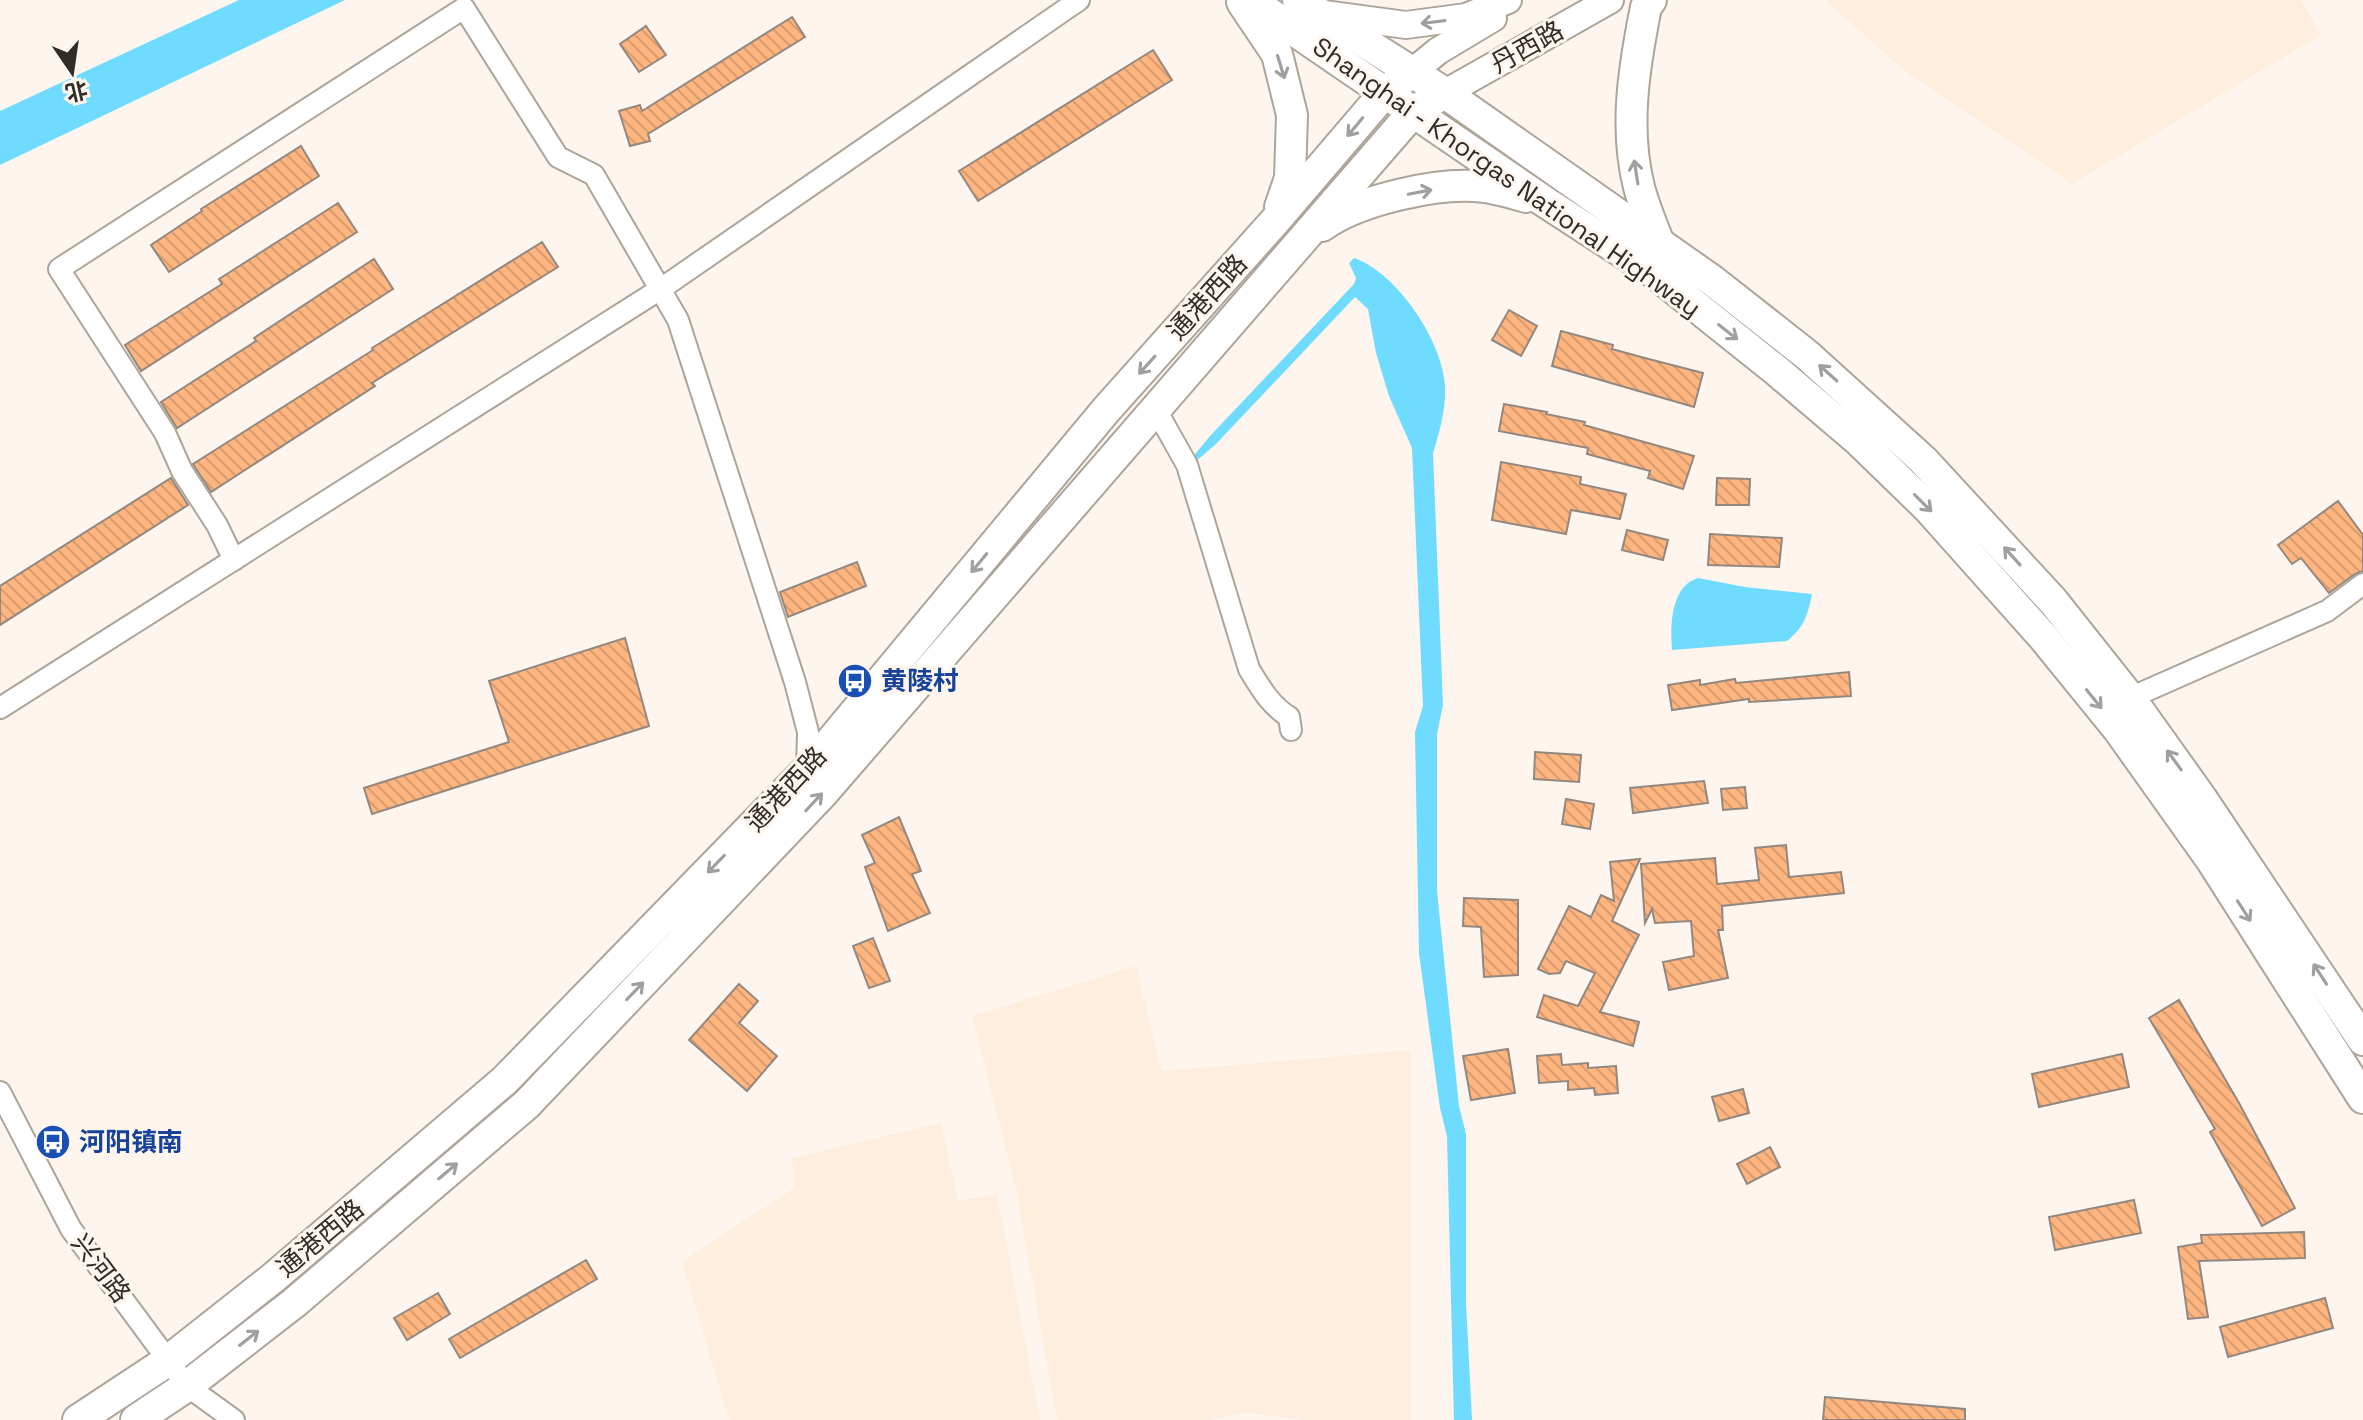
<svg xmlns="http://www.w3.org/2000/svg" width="2363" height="1420" viewBox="0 0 2363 1420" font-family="'Space Grotesk','Noto Sans SC',sans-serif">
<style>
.built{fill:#fdeedd}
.water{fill:#6fdbfe}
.building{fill:url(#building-back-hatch);stroke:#938880;stroke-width:2}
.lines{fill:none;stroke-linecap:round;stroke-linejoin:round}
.minor-casing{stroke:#ada49a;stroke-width:24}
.major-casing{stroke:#ada49a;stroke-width:30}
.highway-casing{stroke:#ada49a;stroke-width:34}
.minor{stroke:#fff;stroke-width:20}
.major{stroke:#fff;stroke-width:26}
.highway{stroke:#fff;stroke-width:30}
.oneway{stroke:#a2a09f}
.labels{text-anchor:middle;stroke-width:6;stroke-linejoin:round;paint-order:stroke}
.street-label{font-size:26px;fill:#302d29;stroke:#fef6ee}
.transit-label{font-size:26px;font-weight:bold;fill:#164399;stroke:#fef6ee;text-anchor:start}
</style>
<defs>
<pattern id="building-back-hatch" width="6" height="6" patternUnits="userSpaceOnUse" patternTransform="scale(2)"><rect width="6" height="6" fill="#feb57f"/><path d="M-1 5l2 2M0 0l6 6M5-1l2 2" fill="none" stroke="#da9c6e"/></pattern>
</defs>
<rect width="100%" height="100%" fill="#fef6ee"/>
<g class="built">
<path d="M1825 0H2301L2321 35 2072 184 1901 68Z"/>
<path d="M1136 966 1162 1071 1411 1050V1420H1305L1248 1413 1208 1420H1057L1015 1185 972 1016Z"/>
<path d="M941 1123 958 1201 997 1194 1040 1420H729L682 1262 794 1188 792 1158Z"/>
</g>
<g class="water">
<path d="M239 0H345L0 165V111Z"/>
<path d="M1354 258C1396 272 1443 341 1445 386 1446 409 1440 431 1433 453L1443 705 1437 734V891L1459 1106 1466 1134V1303L1472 1420H1454L1447 1136 1440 1108 1419 953 1415 732 1423 706 1412 448 1389 396 1376 353 1368 309 1355 297 1216 444 1195 462 1192 458 1210 436 1354 284 1356 278 1349 263Z"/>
<path d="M1698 578 1745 587 1812 594C1808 614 1804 628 1787 641L1672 650C1670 625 1671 586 1698 578Z"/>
</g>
<g class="building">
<path d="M792 17 805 37 648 134 650 141 630 146 619 111 640 105 642 111Z"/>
<path d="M646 26 666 55 639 72 620 44Z"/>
<path d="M1153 50 1172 80 978 201 959 171Z"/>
<path d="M301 146 319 176 169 272 151 245 202 211 201 209Z"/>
<path d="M338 203 357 232 141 371 125 345 222 284 219 279Z"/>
<path d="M542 242 558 267 372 383 375 386 211 492 193 464 373 350 372 348Z"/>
<path d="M374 259 393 289 177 428 161 402 256 341 254 338Z"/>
<path d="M1509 310 1537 326 1521 356 1492 340Z"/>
<path d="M1561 331 1613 345 1612 349 1641 357 1703 373 1694 407 1552 366Z"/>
<path d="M1504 404 1547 412 1546 414 1585 422 1584 425 1694 456 1683 489 1648 478 1650 471 1587 454 1588 448 1499 431Z"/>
<path d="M1501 462 1581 477 1580 484 1626 494 1620 519 1571 510 1566 534 1492 520Z"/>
<path d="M171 478 188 505 0 625V586Z"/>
<path d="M1717 478 1750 479 1749 505H1716Z"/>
<path d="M2338 501 2363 535V571L2355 574 2329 593 2301 558 2292 564 2278 545Z"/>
<path d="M1627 530 1668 540 1663 560 1622 550Z"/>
<path d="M1710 534 1782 538 1779 567 1708 565Z"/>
<path d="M857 562 866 586 788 617 780 592Z"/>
<path d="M625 638 649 726 372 814 364 788 509 742 489 681Z"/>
<path d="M1849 672 1851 696 1749 702V699L1672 710 1668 685 1700 680V685L1735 679 1736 683Z"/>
<path d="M1535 752 1581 755 1579 782 1534 779Z"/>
<path d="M1704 781 1708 803 1633 813 1630 788Z"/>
<path d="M1745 787 1747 808 1723 810 1721 789Z"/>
<path d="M1566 799 1594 804 1590 829 1562 824Z"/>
<path d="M899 817 921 871 912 874 930 913 888 931 865 867 875 863 862 835Z"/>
<path d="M1786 845 1789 877 1841 872 1844 893 1722 906 1723 930H1718L1728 978 1669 990 1663 962 1694 956 1691 921 1655 923 1652 909 1645 923 1641 864 1715 858 1717 884 1759 880 1755 848Z"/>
<path d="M1640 859 1612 921 1639 935 1600 1012 1639 1022 1633 1046 1537 1017 1544 995 1578 1006 1595 973 1566 961 1560 973 1549 974 1538 969 1569 906 1591 917 1601 895 1614 901 1610 862Z"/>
<path d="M1464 898 1518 900V975L1484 977 1481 927 1463 926Z"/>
<path d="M873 938 890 981 869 988 853 946Z"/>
<path d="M739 984 758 1001 739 1023 777 1056 747 1091 689 1040Z"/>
<path d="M2179 1000 2239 1103 2295 1208 2262 1226 2210 1132 2215 1129 2149 1018Z"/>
<path d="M1508 1049 1515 1093 1471 1100 1463 1056Z"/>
<path d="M1561 1054 1562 1065 1588 1063V1068L1616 1066 1618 1093 1595 1095 1594 1088 1568 1090V1081L1539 1083 1537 1056Z"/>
<path d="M2122 1054 2129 1087 2039 1107 2032 1074Z"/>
<path d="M1743 1089 1749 1113 1719 1121 1712 1097Z"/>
<path d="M1770 1147 1780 1167 1747 1184 1737 1164Z"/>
<path d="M2134 1200 2141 1233 2055 1250 2049 1217Z"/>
<path d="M2304 1232 2305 1258 2199 1261 2208 1317 2188 1319 2178 1247 2202 1243 2201 1235Z"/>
<path d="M586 1260 597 1279 460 1358 449 1339Z"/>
<path d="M438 1293 450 1314 407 1340 394 1318Z"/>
<path d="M2325 1298 2333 1328 2228 1357 2220 1327Z"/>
<path d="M1825 1397 1965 1409V1420H1823Z"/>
</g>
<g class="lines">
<g class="minor-casing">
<g id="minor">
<path d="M1155 408 1187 465 1249 669C1260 687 1270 705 1289 717L1291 730"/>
<path d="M234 560 217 525 182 471 165 433 59 269 464 8 558 157 594 175 678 320 795 682 808 732 807 770"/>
<path d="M2130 698 2327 611 2363 584"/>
<path d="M0 708 662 288 1079 0"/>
<path d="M0 1092 71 1229 187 1386 234 1420"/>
</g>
</g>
<g class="major-casing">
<g id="major">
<path d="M1324 14 1406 25 1466 17 1508 0"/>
<path d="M1411 73 1438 51 1493 18"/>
<path d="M1445 93 1610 0"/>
</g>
</g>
<g class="highway-casing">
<g id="highway">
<path d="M1250 0 1542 200 1653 272 1777 371 1858 440 1928 508 2044 638 2118 729 2212 861 2363 1098"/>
<path d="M1298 0 1445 93 1713 281 1807 355 1923 460 2053 601 2130 698 2202 799 2363 1040"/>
<path d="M1651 0 1646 7C1634 67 1624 128 1639 187 1644 207 1653 227 1660 246"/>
<path d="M1242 2 1277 54 1292 115 1290 178 1280 207"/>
<path d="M1322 226C1358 200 1440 181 1484 187 1498 189 1512 193 1526 197"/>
<path d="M78 1420 169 1360 273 1278 504 1081 807 770 1106 410 1275 221 1386 91 1411 73"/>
<path d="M136 1420 187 1386 294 1303 527 1104 822 794 1414 111 1445 93"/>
</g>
</g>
<use href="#minor" class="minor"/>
<use href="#major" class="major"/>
<use href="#highway" class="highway"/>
</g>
<defs><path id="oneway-shaft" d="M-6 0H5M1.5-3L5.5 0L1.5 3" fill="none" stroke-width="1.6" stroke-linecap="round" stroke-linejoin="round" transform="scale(2)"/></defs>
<g class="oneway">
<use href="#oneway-shaft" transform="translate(1433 22) rotate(173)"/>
<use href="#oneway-shaft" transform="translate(1281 67) rotate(73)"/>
<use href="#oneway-shaft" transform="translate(1355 127) rotate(130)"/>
<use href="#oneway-shaft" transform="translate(1636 172) rotate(-99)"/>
<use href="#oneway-shaft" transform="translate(1420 192) rotate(-11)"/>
<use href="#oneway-shaft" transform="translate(1728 332) rotate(38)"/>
<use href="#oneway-shaft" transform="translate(1147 365) rotate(132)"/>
<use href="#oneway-shaft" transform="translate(1828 373) rotate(-138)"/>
<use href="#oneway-shaft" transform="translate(1923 503) rotate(45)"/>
<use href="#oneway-shaft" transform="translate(2012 556) rotate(-132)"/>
<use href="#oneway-shaft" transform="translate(979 563) rotate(130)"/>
<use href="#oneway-shaft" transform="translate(2094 699) rotate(51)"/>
<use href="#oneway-shaft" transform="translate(2174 760) rotate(-126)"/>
<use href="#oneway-shaft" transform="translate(814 802) rotate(-47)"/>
<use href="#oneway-shaft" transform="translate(716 864) rotate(134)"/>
<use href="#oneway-shaft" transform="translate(2244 911) rotate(57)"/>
<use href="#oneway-shaft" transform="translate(2320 974) rotate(-123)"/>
<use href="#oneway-shaft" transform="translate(635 991) rotate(-46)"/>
<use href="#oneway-shaft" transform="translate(448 1171) rotate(-40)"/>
<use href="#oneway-shaft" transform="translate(249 1338) rotate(-38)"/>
</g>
<defs>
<g id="bus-disc" transform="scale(1.8)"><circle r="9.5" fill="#1a4fb4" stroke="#fef6ee"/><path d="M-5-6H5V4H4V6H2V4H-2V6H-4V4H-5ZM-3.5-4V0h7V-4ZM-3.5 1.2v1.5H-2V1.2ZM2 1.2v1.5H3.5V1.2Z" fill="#fff"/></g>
</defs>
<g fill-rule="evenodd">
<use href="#bus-disc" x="855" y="681"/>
<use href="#bus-disc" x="53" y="1142"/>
</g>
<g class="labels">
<g class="street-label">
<text transform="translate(1527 47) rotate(-29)" y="9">丹西路</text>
<text transform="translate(1507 177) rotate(35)" y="9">Shanghai - Khorgas National Highway</text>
<text transform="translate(1207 297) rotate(-48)" y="9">通港西路</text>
<text transform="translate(786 789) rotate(-47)" y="9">通港西路</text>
<text transform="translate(320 1238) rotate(-40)" y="9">通港西路</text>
<text transform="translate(101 1268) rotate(53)" y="9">兴河路</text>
</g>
<g class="transit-label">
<text x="881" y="690">黄陵村</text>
<text x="79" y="1151">河阳镇南</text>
</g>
</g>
<g transform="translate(72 72) rotate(167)" stroke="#fef6ee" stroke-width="6" paint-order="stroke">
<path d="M0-6L14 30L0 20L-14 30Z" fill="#302d29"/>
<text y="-12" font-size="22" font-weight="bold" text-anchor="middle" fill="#302d29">北</text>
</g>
</svg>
